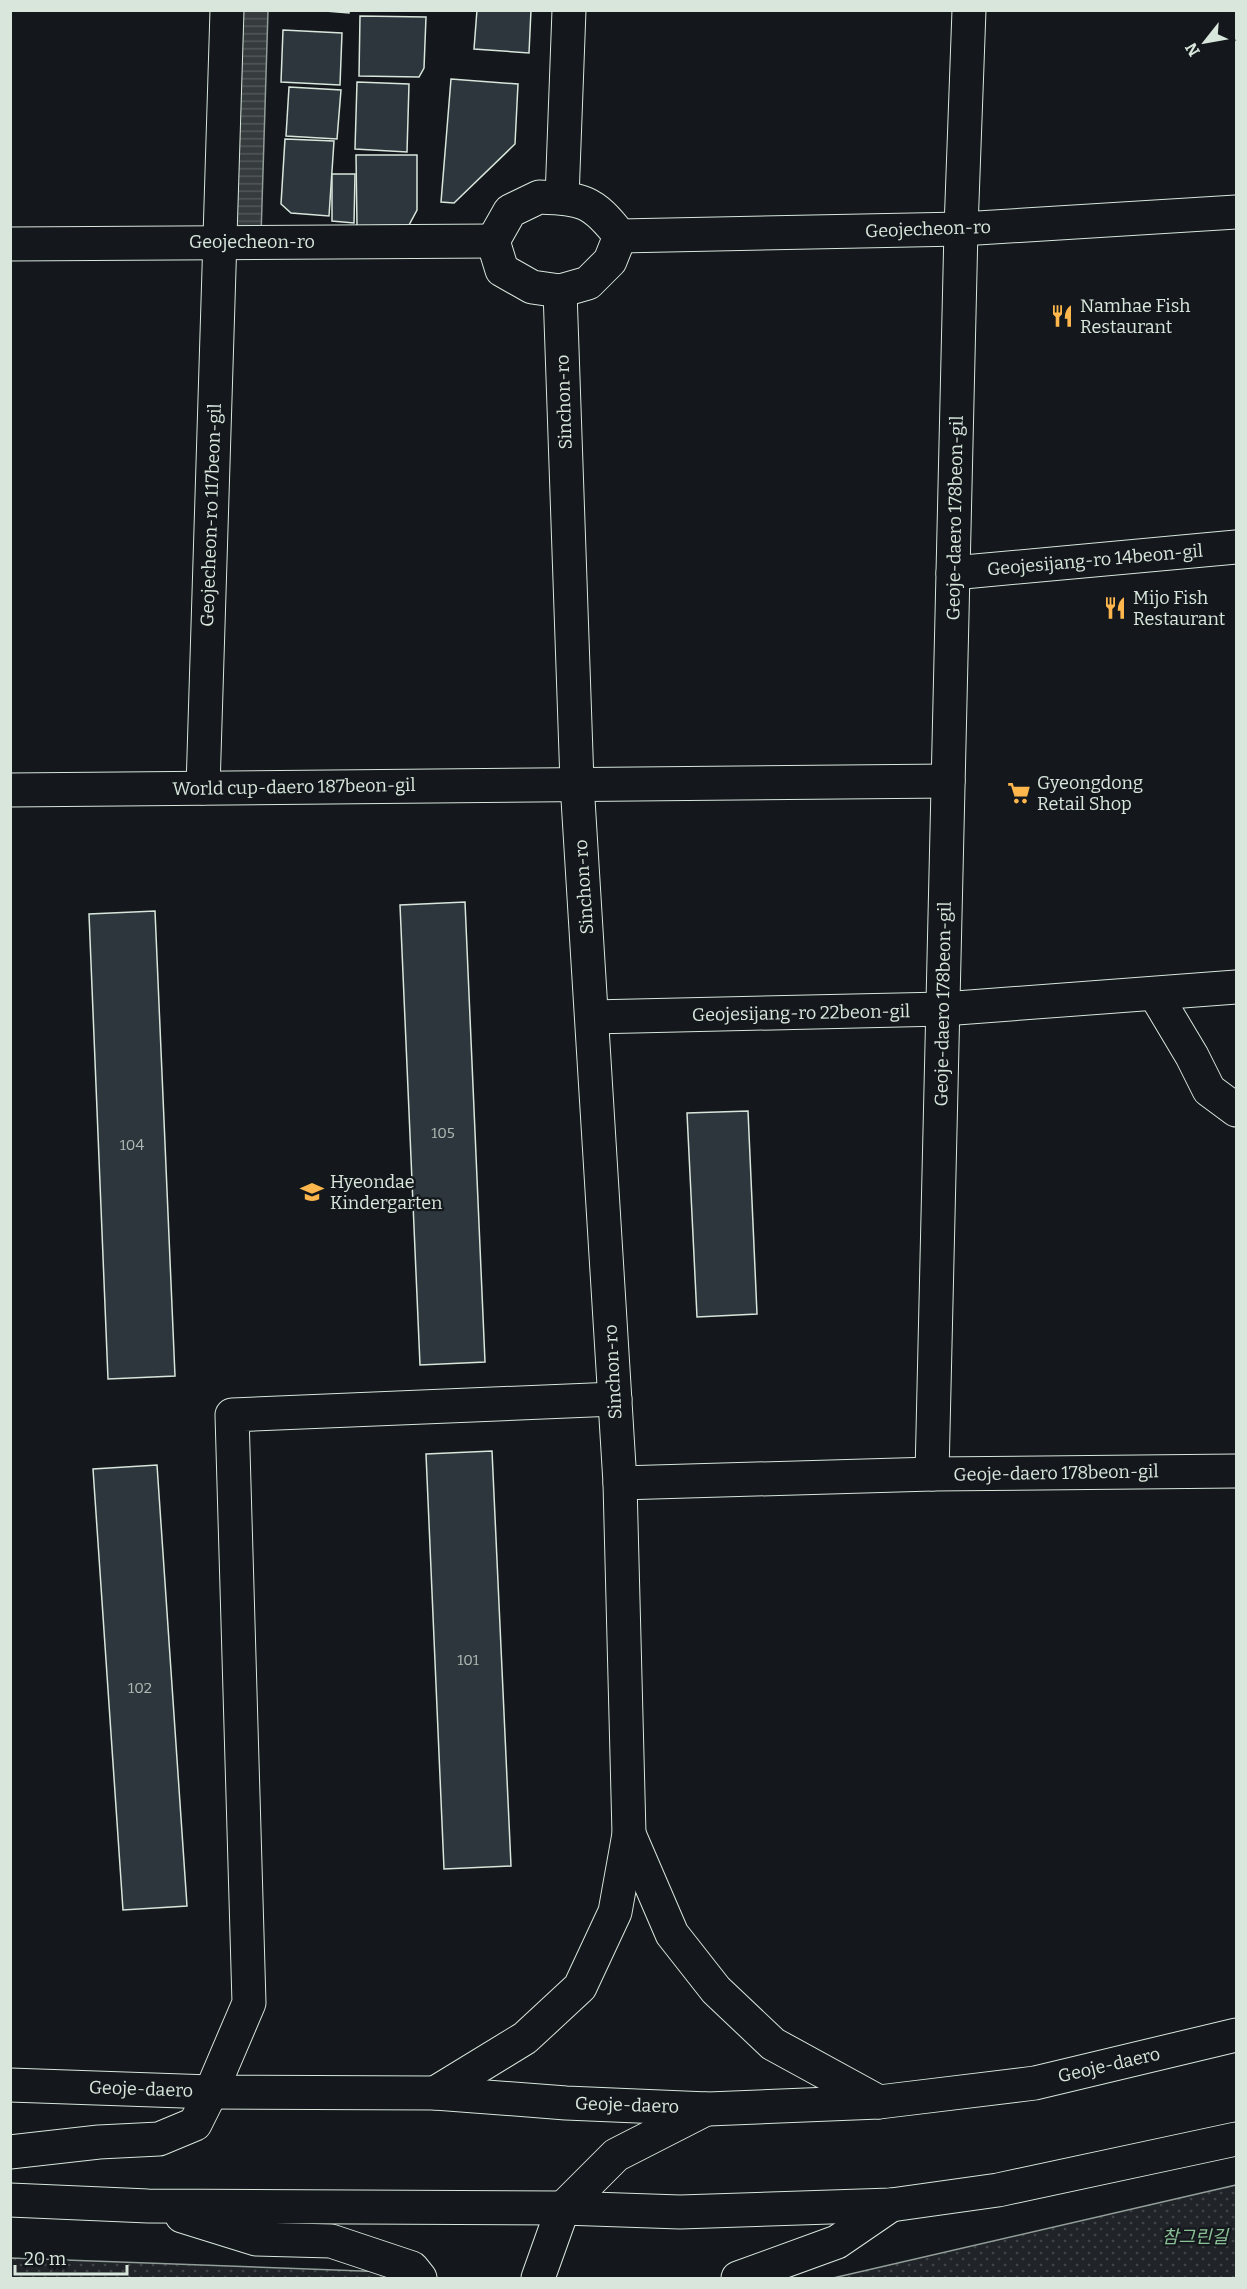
<svg xmlns="http://www.w3.org/2000/svg" width="1247" height="2289" viewBox="0 0 1247 2289" font-family="Bitter,'Noto Sans KR',serif">
<style>
.park{fill:url(#park-dots);stroke:#939e99;stroke-width:1.5}
.water{fill:url(#water-rules);stroke:#939e99;stroke-width:1.5}
.building{fill:#2c363c;stroke:#d8e6dc;stroke-width:1.5}
.lines{fill:none;stroke-linecap:round;stroke-linejoin:round}
.minor-casing{stroke:#d8e6dc;stroke-width:35}
.major-casing{stroke:#d8e6dc;stroke-width:35}
.minor{stroke:#14181c;stroke-width:33}
.major{stroke:#14181c;stroke-width:33}
.labels{text-anchor:middle;stroke-width:4.5;stroke-linejoin:round;paint-order:stroke}
.number-label{font-size:15px;fill:#adbab4}
.street-label{font-size:18px;fill:#d8e6dc;stroke:#14181c}
.poi-label{font-size:18px;fill:#d8e6dc;stroke:#14181c;text-anchor:start}
.park-label{font-size:18px;font-style:italic;fill:#8ac095;stroke:#14181c}
</style>
<defs>
<pattern id="park-dots" width="8" height="8" patternUnits="userSpaceOnUse" patternTransform="scale(1.5)"><rect width="8" height="8" fill="#202428"/><path d="M2 2h.1M6 6h.1" fill="none" stroke="#404447" stroke-width="1.8" stroke-linecap="round"/></pattern>
<pattern id="water-rules" width="6" height="5" patternUnits="userSpaceOnUse" patternTransform="scale(1.5)"><rect width="6" height="5" fill="#363b3e"/><path d="M0 2.5h6" fill="none" stroke="#525759"/></pattern>
</defs>
<rect width="100%" height="100%" fill="#14181c"/>
<g class="park">
<path d="M1236 2185V2278H833Z"/>
<path d="M11 2258 389 2272 395 2278H11Z"/>
</g>
<path class="water" d="M224 11H268L261 236 211 233Z"/>
<g class="building">
<path d="M313 10H349V13Z"/>
<path d="M477 10H531L529 53 474 49Z"/>
<path d="M360 16 426 17 424 68 419 77 359 76Z"/>
<path d="M283 30 342 33 340 85 281 82Z"/>
<path d="M451 79 518 84 515 144 454 203 441 202Z"/>
<path d="M357 82 409 84 407 152 355 149Z"/>
<path d="M289 87 341 90 337 139 286 136Z"/>
<path d="M285 139 334 141 329 216 291 213 281 204Z"/>
<path d="M356 155H417V210L409 225 357 226Z"/>
<path d="M332 174H355L354 223 332 221Z"/>
<path d="M465 902 485 1362 420 1365 400 905Z"/>
<path d="M155 911 175 1376 108 1379 89 914Z"/>
<path d="M748 1111 757 1314 697 1317 687 1113Z"/>
<path d="M492 1451 511 1866 444 1869 426 1454Z"/>
<path d="M157 1465 187 1906 123 1910 93 1469Z"/>
</g>
<g class="lines">
<g class="minor-casing">
<g id="minor">
<path d="M953 573 1236 547"/>
<path d="M203 788 227 10"/>
<path d="M10 790 948 781"/>
<path d="M1155 994 1192 1056 1209 1090 1236 1110"/>
<path d="M592 1017 943 1009 1236 987"/>
<path d="M932 1474 961 229 969 10"/>
<path d="M620 1483 932 1474 1236 1471"/>
<path d="M10 2152 99 2142 159 2139 195 2124 211 2092 249 2003 232 1415 615 1399"/>
</g>
</g>
<g class="major-casing">
<g id="major">
<path d="M539 197C583 199 592 200 620 236L610 261 588 283 560 291 532 287 502 270 493 241 510 211Z"/>
<path d="M562 198 569 10"/>
<path d="M620 236 961 229 1236 212"/>
<path d="M10 244 493 241"/>
<path d="M629 1834 672 1934 716 1990 773 2044 879 2102"/>
<path d="M10 2085 211 2092 435 2093 566 2103 708 2109 879 2102 1035 2083 1236 2035"/>
<path d="M435 2093 525 2038 580 1987 615 1912 629 1834 620 1483 577 783 560 291"/>
<path d="M10 2200 148 2206 563 2208 680 2212 891 2205 998 2190 1236 2139"/>
<path d="M182 2216 256 2239 331 2241 412 2268 420 2278"/>
<path d="M538 2278 563 2208 616 2155 706 2109"/>
<path d="M738 2278 837 2242 891 2205"/>
</g>
</g>
<use href="#minor" class="minor"/>
<use href="#major" class="major"/>
</g>
<defs>
<g id="restaurant-bare" transform="scale(1.8)"><path d="M-5-6h1v4h1v-4h1v4h1v-4h1v5L-1.5 .5V6h-2V.5L-5-1ZM5-6V6H3V1.5H1.5Q1.5-4 5-6Z" fill="#ffb74d" stroke="#14181c" stroke-width="2.5" paint-order="stroke"/></g>
<g id="supermarket-bare" transform="scale(1.8)"><path d="M-6-5.5h2.5l.6 2H6L4.5 2H-2.5L-4.4-4H-6ZM-1.5 3.2a1.3 1.3 0 1 0 .1 0ZM3 3.2a1.3 1.3 0 1 0 .1 0Z" fill="#ffb74d" stroke="#14181c" stroke-width="2.5" paint-order="stroke"/></g>
<g id="school-bare" transform="scale(1.8)"><path d="M0-5L7-2L0 1L-7-2ZM-4 1L0 2.5L4 1V4Q0 6-4 4Z" fill="#ffb74d" stroke="#14181c" stroke-width="2.5" paint-order="stroke"/></g>
</defs>
<g fill-rule="evenodd">
<use href="#restaurant-bare" x="1062" y="316"/>
<use href="#restaurant-bare" x="1115" y="608"/>
<use href="#supermarket-bare" x="1019" y="793"/>
<use href="#school-bare" x="312" y="1192"/>
</g>
<g class="labels">
<g class="number-label">
<text x="443" y="1138">105</text>
<text x="132" y="1150">104</text>
<text x="468" y="1665">101</text>
<text x="140" y="1693">102</text>
</g>
<g class="street-label">
<text transform="translate(928 229) rotate(-2)" y="6">Geojecheon-ro</text>
<text x="252" y="248">Geojecheon-ro</text>
<text transform="translate(564 402) rotate(-92)" y="6">Sinchon-ro</text>
<text transform="translate(211 515) rotate(-88)" y="6">Geojecheon-ro 117beon-gil</text>
<text transform="translate(955 518) rotate(-89)" y="6">Geoje-daero 178beon-gil</text>
<text transform="translate(1095 560) rotate(-5)" y="6">Geojesijang-ro 14beon-gil</text>
<text transform="translate(294 787) rotate(-1)" y="6">World cup-daero 187beon-gil</text>
<text transform="translate(584 887) rotate(-94)" y="6">Sinchon-ro</text>
<text transform="translate(943 1004) rotate(-89)" y="6">Geoje-daero 178beon-gil</text>
<text transform="translate(801 1013) rotate(-1)" y="6">Geojesijang-ro 22beon-gil</text>
<text transform="translate(613 1372) rotate(-93)" y="6">Sinchon-ro</text>
<text transform="translate(1056 1473) rotate(-1)" y="6">Geoje-daero 178beon-gil</text>
<text transform="translate(1109 2065) rotate(-13)" y="6">Geoje-daero</text>
<text transform="translate(141 2089) rotate(2)" y="6">Geoje-daero</text>
<text transform="translate(627 2105) rotate(2)" y="6">Geoje-daero</text>
</g>
<g class="poi-label">
<text x="1080" y="312">Namhae Fish<tspan x="1080" dy="21">Restaurant</tspan></text>
<text x="1133" y="604">Mijo Fish<tspan x="1133" dy="21">Restaurant</tspan></text>
<text x="1037" y="789">Gyeongdong<tspan x="1037" dy="21">Retail Shop</tspan></text>
<text x="330" y="1188">Hyeondae<tspan x="330" dy="21">Kindergarten</tspan></text>
</g>
<g class="park-label">
<text x="1195" y="2243">참그린길</text>
</g>
</g>
<rect width="1247" height="2289" fill="none" stroke="#d8e6dc" stroke-width="24"/>
<g transform="translate(1205 42) rotate(239)" stroke="#14181c" stroke-width="4.5" paint-order="stroke">
<path d="M0-4.5L10 22L0 15L-10 22Z" fill="#d8e6dc"/>
<text y="-9" font-size="16" font-weight="bold" text-anchor="middle" fill="#d8e6dc">N</text>
</g>
<path d="M15 2265v9h112v-9" fill="none" stroke="#d8e6dc" stroke-width="3"/>
<text x="24" y="2265" font-size="18" fill="#d8e6dc" stroke="#14181c" stroke-width="4.5" paint-order="stroke">20 m</text>
</svg>
